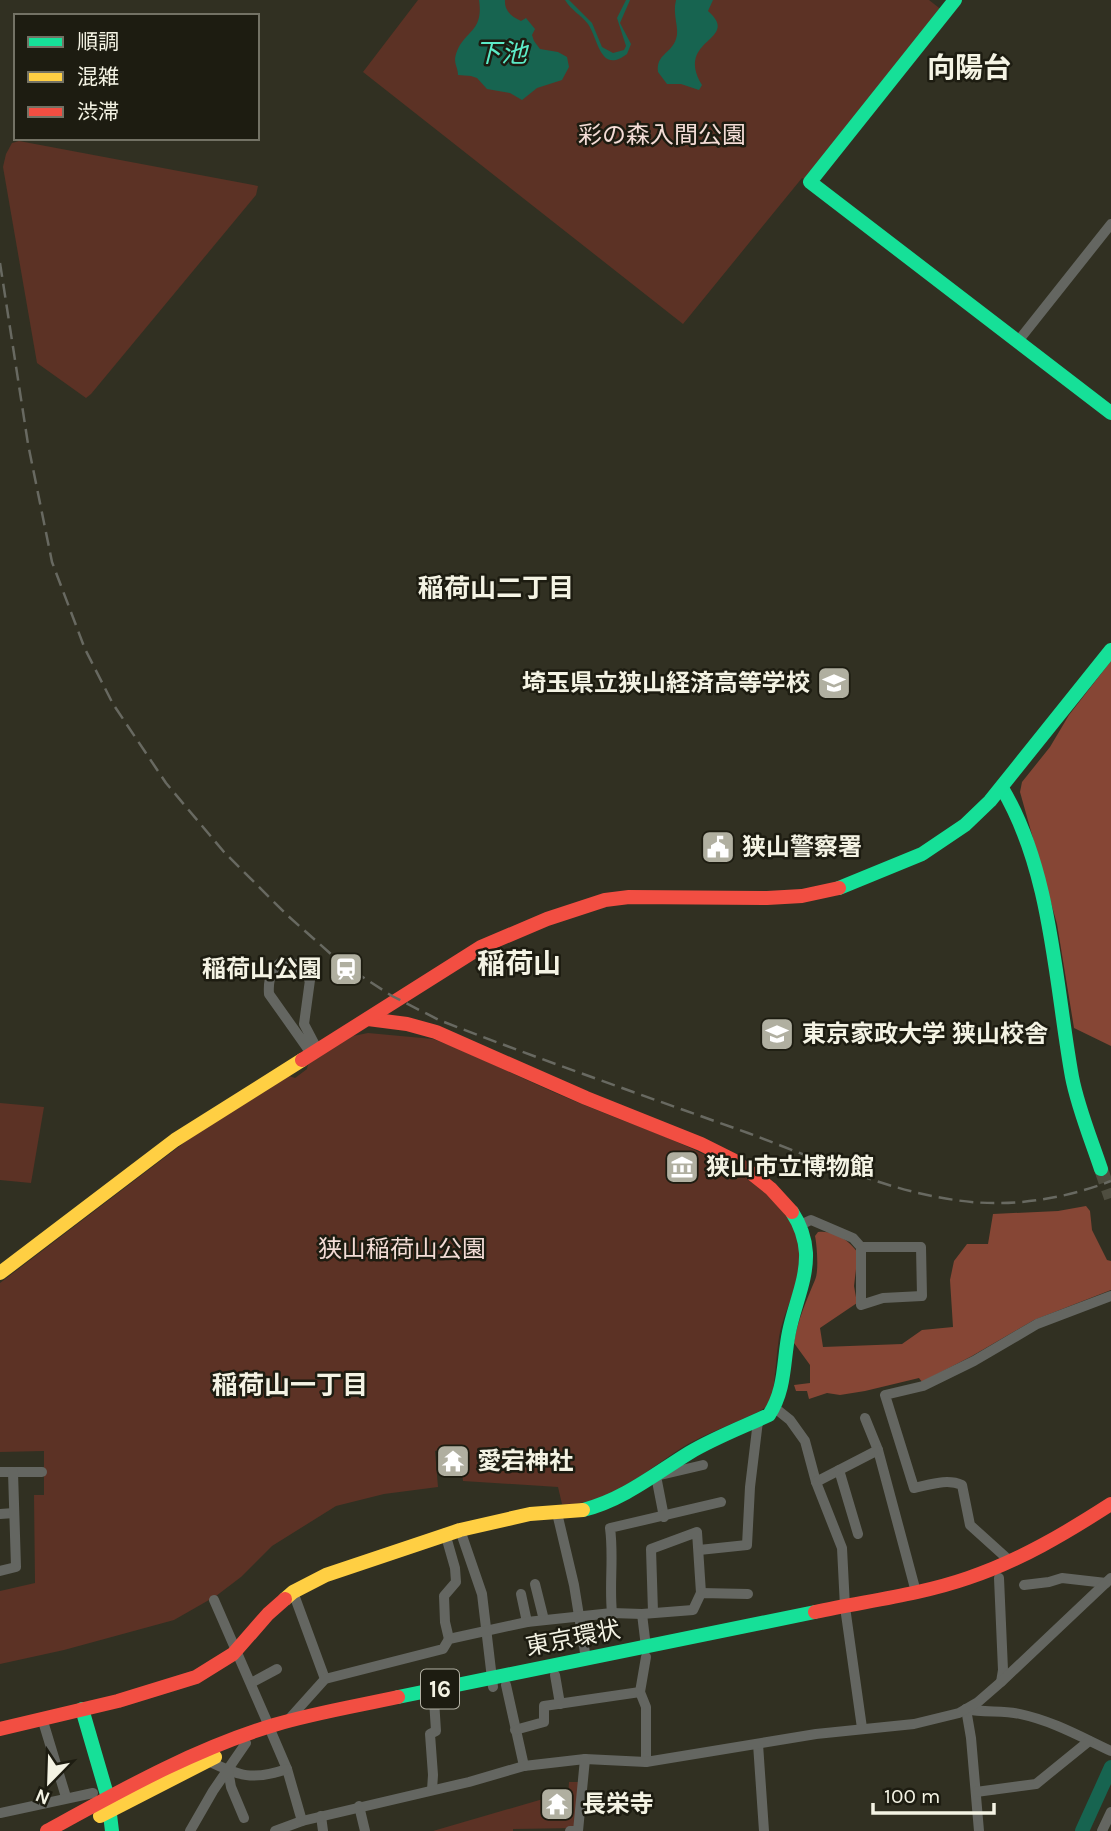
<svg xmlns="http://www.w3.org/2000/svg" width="1111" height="1831" viewBox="0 0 1111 1831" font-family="Karla,'Noto Sans JP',sans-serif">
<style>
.green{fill:#5c3225}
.forest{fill:#864635}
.water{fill:#176450}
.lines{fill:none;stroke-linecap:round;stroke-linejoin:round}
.river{stroke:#176450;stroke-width:14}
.secondary-tunnel{stroke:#4e4d3f;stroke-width:14;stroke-dasharray:14 7;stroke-linecap:butt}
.street{stroke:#646661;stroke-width:10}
.fast{stroke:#16e098;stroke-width:14}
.slow{stroke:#ffcf43;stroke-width:14}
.jam{stroke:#f24e42;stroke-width:14}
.rail{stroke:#686961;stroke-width:2.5;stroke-dasharray:14 7;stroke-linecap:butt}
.labels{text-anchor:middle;stroke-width:5;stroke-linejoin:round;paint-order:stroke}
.shield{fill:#1d1c11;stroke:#b4b2a5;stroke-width:2}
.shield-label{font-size:23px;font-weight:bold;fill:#f4f3e4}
.park-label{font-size:24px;fill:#f3dcd6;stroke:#1d1c11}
.poi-label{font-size:24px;font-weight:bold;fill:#f4f3e4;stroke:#1d1c11;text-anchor:start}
.street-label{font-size:24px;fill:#f4f3e4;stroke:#1d1c11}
.water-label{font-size:26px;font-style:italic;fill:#5cebc7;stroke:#1d1c11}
.neighbourhood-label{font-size:26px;font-weight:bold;fill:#f4f3e4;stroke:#1d1c11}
.quarter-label{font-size:28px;font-weight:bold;fill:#f4f3e4;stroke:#1d1c11}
</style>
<rect width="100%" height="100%" fill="#313022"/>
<g class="green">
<path d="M418 0H929L943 11 809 182 802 178 683 324 363 72Z"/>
<path d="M19 141 258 186 256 195 91 394 86 398 37 363 3 167 6 154 12 143Z"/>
<path d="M368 1033 433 1039 454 1047C502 1068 550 1092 599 1111 658 1135 791 1176 800 1250 804 1280 784 1307 779 1337 776 1358 775 1379 772 1400L766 1407 758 1412C735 1423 710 1432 688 1444 648 1468 611 1506 562 1504L558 1487 463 1481 458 1445 435 1451 438 1487 384 1494 336 1506 272 1546 241 1577 216 1596 174 1620 64 1650 0 1664V1591L35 1583 34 1495H44V1451L0 1452V1283L189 1139 289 1076 295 1078 307 1069 308 1064 353 1036Z"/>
<path d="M0 1103 44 1107 31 1183 0 1180Z"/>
<path d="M569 1782H580L576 1828 513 1829V1831H433L543 1799 544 1814H567Z"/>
</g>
<g class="forest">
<path d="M1111 661V1046L1074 1028 1057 924 1020 792 1022 782 1050 747 1069 715Z"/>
<path d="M1086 1206 1090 1211 1092 1230 1107 1260 1111 1261V1290L1034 1320 972 1356 922 1382 919 1378 865 1391 840 1395 827 1393 809 1399 807 1391H796L794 1385 810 1383V1365L794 1343C797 1322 807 1299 815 1280 819 1272 817 1245 815 1236L818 1232C834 1230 849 1240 858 1253L854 1286 857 1303 820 1328 823 1347 902 1344 922 1330 953 1327 950 1280 954 1261 967 1244H988L993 1214 1058 1211Z"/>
</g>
<g class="water">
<path d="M479 0H505C504 11 512 17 521 21L526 18 535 29 532 35 534 41 540 49 558 52 567 57 569 67 562 80 537 88 522 100 510 93 487 89 477 78 471 76 458 75C458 67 453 63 456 54 464 30 484 33 479 0Z"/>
<path d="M565 0H569L592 23 602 47 613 53 624 50 626 46 617 18 626 0H630L620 23 631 44 627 54C600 75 598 38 588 24 581 15 571 10 565 0Z"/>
<path d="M676 0H713L708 11C742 41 674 38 702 85L699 90 681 84H667L658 72C656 54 671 54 676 39 680 29 672 15 676 0Z"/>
</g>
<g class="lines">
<path class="river" d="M1082 1831 1111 1767"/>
<path class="secondary-tunnel" d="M1101 1169 1111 1198"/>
<g class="street">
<path d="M1019 340 1111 224"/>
<path d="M283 961 295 964 310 980 304 1024 315 1045 314 1052 308 1049 269 994C268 981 271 968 283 961Z"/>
<path d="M800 1225 811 1220 853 1238 861 1247H921L922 1296 883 1298 861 1305V1247"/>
<path d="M775 1408 790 1420 805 1441 816 1482 842 1548 845 1607 862 1728"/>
<path d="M865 1418 878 1450"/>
<path d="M839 1470 858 1534"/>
<path d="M0 1472H42"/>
<path d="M816 1482 878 1450 916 1592"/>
<path d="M557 1513 574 1585 586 1659"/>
<path d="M0 1514 14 1513"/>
<path d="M664 1517 656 1476 703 1465"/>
<path d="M460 1530 482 1594 493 1687"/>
<path d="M445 1533 455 1568 456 1582 444 1596 445 1622 449 1639"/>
<path d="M699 1550 747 1545 750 1487 758 1421"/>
<path d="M1011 1562 970 1525 962 1485C947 1478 929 1485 914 1488L885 1395 923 1386 974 1361 1037 1324 1111 1296"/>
<path d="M0 1571 16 1567 13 1472"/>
<path d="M999 1578 1003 1670 1001 1682"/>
<path d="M535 1584 544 1620"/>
<path d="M1024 1585 1049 1582 1062 1578 1106 1583"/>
<path d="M293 1592 325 1679"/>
<path d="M521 1594 527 1622"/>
<path d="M214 1600 269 1726"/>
<path d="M653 1612 651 1549 697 1532 701 1593"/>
<path d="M612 1613C609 1584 614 1557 610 1528L721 1502"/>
<path d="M642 1614 646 1647"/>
<path d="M646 1657 640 1692 646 1707V1762"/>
<path d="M555 1675 560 1704"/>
<path d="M251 1683 277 1669"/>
<path d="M506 1685 524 1766"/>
<path d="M966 1709C984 1713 1003 1710 1020 1714 1053 1721 1081 1737 1111 1751"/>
<path d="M966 1709 971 1738 979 1831"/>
<path d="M42 1718 66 1797"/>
<path d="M290 1718 325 1679 443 1649 449 1639 527 1622 612 1613 642 1614 693 1610 701 1593 748 1594"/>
<path d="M515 1730 544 1722V1706L640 1692"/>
<path d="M272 1734 287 1769 302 1821"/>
<path d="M758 1744 764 1831"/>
<path d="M208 1761C240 1776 252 1781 287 1769"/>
<path d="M228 1770 231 1787 244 1818"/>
<path d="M432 1790 433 1775 430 1734 436 1731 434 1700"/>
<path d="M976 1792 1036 1784 1089 1741"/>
<path d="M359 1806 365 1831"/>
<path d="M0 1813 93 1793"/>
<path d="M321 1816 323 1831"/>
<path d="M190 1831 213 1791 246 1743"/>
<path d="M275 1831 302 1821 469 1782 524 1766 585 1759 646 1762 816 1734 914 1724 959 1713 978 1702 1001 1682 1111 1578"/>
<path d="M570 1831H578L585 1759"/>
<path d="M1102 1831 1111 1812"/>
</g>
<g class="fast">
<path d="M955 0 810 182 1111 413"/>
<path d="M1002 788C1052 872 1055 983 1072 1077 1078 1108 1091 1139 1101 1169"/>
<path d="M839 888 922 854 965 825 990 801 1111 650"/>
<path d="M583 1510C623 1500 655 1474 689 1453 714 1438 743 1427 769 1415 786 1389 783 1361 789 1332 794 1306 807 1280 806 1253 805 1238 800 1224 792 1212"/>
<path d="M398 1697 815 1612"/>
<path d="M82 1709 108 1798 112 1831"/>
</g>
<g class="slow">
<path d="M0 1273 175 1140 302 1060"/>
<path d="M285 1599 293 1592 326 1575 460 1530 530 1514 583 1510"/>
<path d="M100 1816 215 1757"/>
</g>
<g class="jam">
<path d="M368 1019 407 1024 436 1032 586 1098 701 1144 733 1160 751 1173 771 1189 792 1212"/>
<path d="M302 1060 481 947 547 919 605 900 629 897 767 898 802 896 839 888"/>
<path d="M815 1612C866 1601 919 1595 968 1578 1019 1561 1066 1533 1111 1504"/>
<path d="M0 1729 118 1701 196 1677 233 1654 268 1614 285 1599"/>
<path d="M47 1831C120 1791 194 1749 274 1725 314 1713 357 1706 398 1697"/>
</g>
<path class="rail" d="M0 263 28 444 52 562 85 649 113 704 166 783 224 852 287 915 341 963 392 996 439 1020C541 1060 645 1096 748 1133 815 1158 884 1190 955 1200 1008 1208 1061 1200 1111 1181"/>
</g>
<defs>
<g id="school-square" transform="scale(1.75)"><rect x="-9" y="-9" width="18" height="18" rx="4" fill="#b0afa0" stroke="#1d1c11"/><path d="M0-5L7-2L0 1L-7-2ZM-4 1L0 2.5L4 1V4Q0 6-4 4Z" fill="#fff"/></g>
<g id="civic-square" transform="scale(1.75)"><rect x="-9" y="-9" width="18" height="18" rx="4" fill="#b0afa0" stroke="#1d1c11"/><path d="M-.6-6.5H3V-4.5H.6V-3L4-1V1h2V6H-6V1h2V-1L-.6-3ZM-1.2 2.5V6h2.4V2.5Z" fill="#fff"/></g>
<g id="station-square" transform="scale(1.75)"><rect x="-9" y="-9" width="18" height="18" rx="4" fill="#b0afa0" stroke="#1d1c11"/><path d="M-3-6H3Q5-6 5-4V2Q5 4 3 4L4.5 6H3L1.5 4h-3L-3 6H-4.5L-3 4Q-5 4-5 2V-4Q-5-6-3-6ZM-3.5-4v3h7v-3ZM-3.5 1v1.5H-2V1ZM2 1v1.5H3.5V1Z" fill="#fff"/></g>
<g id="university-square" transform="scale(1.75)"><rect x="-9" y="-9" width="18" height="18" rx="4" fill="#b0afa0" stroke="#1d1c11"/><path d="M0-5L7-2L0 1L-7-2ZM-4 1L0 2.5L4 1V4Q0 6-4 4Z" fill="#fff"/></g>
<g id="museum-square" transform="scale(1.75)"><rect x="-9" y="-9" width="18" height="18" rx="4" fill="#b0afa0" stroke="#1d1c11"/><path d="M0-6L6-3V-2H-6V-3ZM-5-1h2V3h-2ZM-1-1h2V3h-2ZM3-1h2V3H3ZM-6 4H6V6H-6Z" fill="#fff"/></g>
<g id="temple-square" transform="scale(1.75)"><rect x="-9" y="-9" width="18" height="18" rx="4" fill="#b0afa0" stroke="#1d1c11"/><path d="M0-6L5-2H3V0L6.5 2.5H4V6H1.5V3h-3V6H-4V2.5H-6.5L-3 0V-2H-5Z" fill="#fff"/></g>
</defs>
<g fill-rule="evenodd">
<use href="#school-square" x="834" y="683"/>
<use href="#civic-square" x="718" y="847"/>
<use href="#station-square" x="346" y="969"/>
<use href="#university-square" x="777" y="1034"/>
<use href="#museum-square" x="682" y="1167"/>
<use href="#temple-square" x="453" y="1461"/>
<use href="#temple-square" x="557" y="1804"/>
</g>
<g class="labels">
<rect class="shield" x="421" y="1669.5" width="38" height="39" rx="5"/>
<g class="shield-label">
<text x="440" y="1697">16</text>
</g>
<g class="park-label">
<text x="662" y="143">彩の森入間公園</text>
<text x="402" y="1257">狭山稲荷山公園</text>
</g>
<g class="poi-label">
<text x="810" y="691" text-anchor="end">埼玉県立狭山経済高等学校</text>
<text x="742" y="855">狭山警察署</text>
<text x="322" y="977" text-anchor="end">稲荷山公園</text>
<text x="802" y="1042">東京家政大学 狭山校舎</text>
<text x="706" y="1175">狭山市立博物館</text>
<text x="477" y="1469">愛宕神社</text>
<text x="582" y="1812">長栄寺</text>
</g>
<g class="street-label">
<text transform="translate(573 1638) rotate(-11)" y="8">東京環状</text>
</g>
<g class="water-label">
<text x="501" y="62">下池</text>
</g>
<g class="neighbourhood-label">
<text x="496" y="597">稲荷山二丁目</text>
<text x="290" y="1394">稲荷山一丁目</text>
</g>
<g class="quarter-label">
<text x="969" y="77">向陽台</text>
<text x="519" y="973">稲荷山</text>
</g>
</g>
<rect x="14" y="14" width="245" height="126" fill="#1d1c11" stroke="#737265" stroke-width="2"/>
<rect x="28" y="37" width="35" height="10" fill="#16e098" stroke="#737265" stroke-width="2"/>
<text x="77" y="49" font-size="21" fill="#f4f3e4">順調</text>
<rect x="28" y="72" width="35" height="10" fill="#ffcf43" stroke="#737265" stroke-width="2"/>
<text x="77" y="84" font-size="21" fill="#f4f3e4">混雑</text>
<rect x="28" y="107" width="35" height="10" fill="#f24e42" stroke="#737265" stroke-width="2"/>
<text x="77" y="119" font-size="21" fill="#f4f3e4">渋滞</text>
<g transform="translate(49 1782) rotate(203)" stroke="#1d1c11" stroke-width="5" paint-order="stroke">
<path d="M0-5L12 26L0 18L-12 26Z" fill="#f4f3e4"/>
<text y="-10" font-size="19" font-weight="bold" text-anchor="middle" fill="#f4f3e4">N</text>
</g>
<path d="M873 1803v10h121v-10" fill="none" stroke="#f4f3e4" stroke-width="3.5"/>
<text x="884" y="1803" font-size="21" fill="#f4f3e4" stroke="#1d1c11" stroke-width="5" paint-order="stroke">100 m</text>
</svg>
